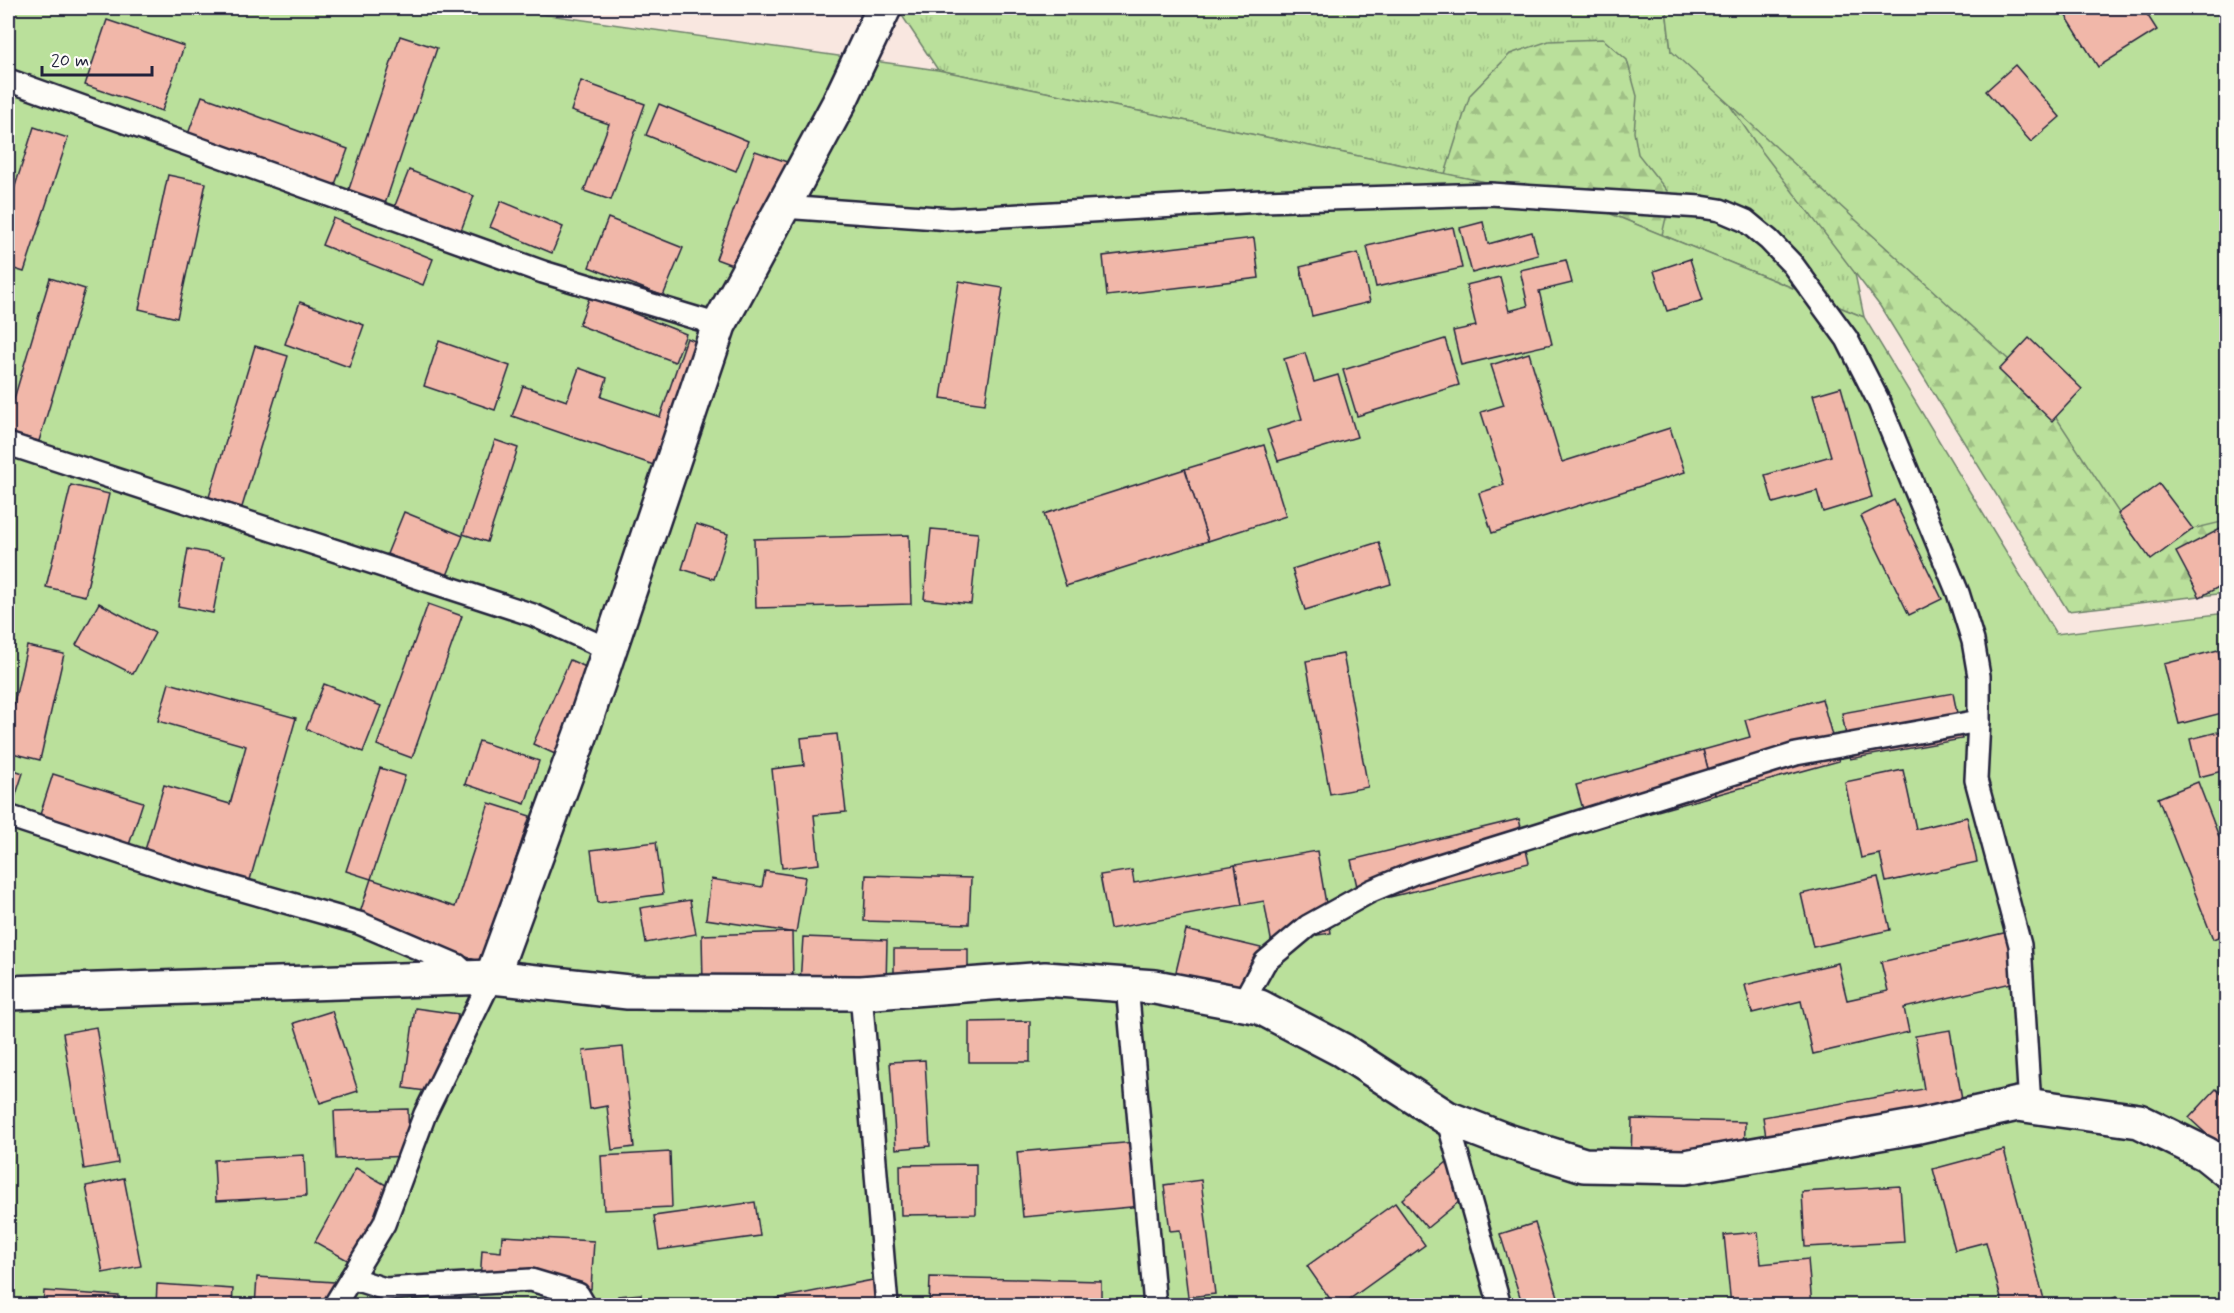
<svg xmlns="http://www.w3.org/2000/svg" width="2234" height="1313" viewBox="0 0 2234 1313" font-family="Mynerve,sans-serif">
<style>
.grass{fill:url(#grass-tufts);stroke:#6e816b;stroke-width:1.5}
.forest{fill:url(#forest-firs);stroke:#6e816b;stroke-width:1.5}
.green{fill:#bae09b;stroke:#6e816b;stroke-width:1.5}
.building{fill:#f1b7a9;stroke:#22223b;stroke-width:1.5}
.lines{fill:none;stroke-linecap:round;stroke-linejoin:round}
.lane-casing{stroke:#22223b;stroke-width:26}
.street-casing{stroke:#22223b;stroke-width:38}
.lane{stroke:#fdfcf7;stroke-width:21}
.street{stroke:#fdfcf7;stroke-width:33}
</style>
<defs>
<pattern id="grass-tufts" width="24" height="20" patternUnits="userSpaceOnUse" patternTransform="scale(1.5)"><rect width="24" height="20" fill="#bae09b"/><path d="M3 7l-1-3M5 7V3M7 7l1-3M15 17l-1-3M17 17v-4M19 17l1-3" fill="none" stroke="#a0c086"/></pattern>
<pattern id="forest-firs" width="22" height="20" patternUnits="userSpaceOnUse" patternTransform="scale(1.5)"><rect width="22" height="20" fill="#bae09b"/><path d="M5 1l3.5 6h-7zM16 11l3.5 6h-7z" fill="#a0c086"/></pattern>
</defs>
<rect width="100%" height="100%" fill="#f9e7e0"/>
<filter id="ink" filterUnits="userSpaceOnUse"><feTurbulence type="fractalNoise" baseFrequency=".0167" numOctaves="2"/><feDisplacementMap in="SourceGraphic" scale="12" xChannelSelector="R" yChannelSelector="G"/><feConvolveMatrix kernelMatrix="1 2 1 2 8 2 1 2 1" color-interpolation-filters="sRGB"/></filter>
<g filter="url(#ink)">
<path class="grass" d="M897 8H1666L1671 51 1804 26 1864 317 1579 201 938 70Z"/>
<g class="forest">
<path d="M1603 39 1627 60 1637 96 1634 132 1638 154 1671 196 1662 235 1579 201 1445 174 1470 95 1510 54 1549 41Z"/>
<path d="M1722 94 2226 183V593L2068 611 1880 306 1757 145Z"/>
</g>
<g class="green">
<path d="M8 8H499L938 70 1579 201 1864 317 2056 634 2226 613V1305H8Z"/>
<path d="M1666 8H2226V521L2138 542 2033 382 1671 51Z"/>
</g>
<g class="building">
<path d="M2061 8H2143L2157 30 2098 67Z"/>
<path d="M107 20 184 46 162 111 85 85Z"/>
<path d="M400 36 437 48 384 207 347 195Z"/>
<path d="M2015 65 2060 117 2031 142 1986 91Z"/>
<path d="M581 81 645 104 611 200 584 191 609 124 571 111Z"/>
<path d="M202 96 348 149 334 187 188 134Z"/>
<path d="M659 104 748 141 736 171 646 135Z"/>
<path d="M34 127 68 138 24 272 8 267V208Z"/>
<path d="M755 151 790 163 751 272 716 259Z"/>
<path d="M409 170 474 196 460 233 394 208Z"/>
<path d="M168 175 206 183 177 318 139 309Z"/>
<path d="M501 201 563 227 552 253 490 227Z"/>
<path d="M333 218 433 259 423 285 322 245Z"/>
<path d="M608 218 683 248 663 296 589 267Z"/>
<path d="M1483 222 1488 244 1532 232 1538 255 1472 273 1460 228Z"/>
<path d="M1453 227 1462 268 1376 287 1367 246Z"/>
<path d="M1254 238 1259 278 1107 296 1103 256Z"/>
<path d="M1358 253 1370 302 1312 316 1300 267Z"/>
<path d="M1690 259 1703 300 1667 311 1654 271Z"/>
<path d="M1566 260 1572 283 1539 291 1552 344 1461 365 1453 331 1476 326 1466 285 1500 277 1509 311 1528 306 1520 270Z"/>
<path d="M50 278 85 289 39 441 8 432V419Z"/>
<path d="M959 281 1003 288 985 404 941 398Z"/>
<path d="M590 296 686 334 675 362 579 325Z"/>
<path d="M300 302 364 325 349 367 285 344Z"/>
<path d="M687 338 717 349 674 472 512 416 523 386 567 401 579 368 607 378 601 397 660 417Z"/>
<path d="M2029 338 2082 389 2052 421 1999 370Z"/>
<path d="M1445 339 1459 385 1357 416 1343 370Z"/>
<path d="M439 341 510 366 495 410 424 386Z"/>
<path d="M255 346 288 356 242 507 209 497Z"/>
<path d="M1305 353 1314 382 1338 375 1357 437 1278 461 1267 430 1302 419 1284 359Z"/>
<path d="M1529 353 1562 462 1670 428 1685 472 1492 533 1479 493 1504 485 1481 412 1504 405 1491 365Z"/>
<path d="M1841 387 1872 497 1823 512 1817 491 1773 503 1765 475 1831 456 1813 395Z"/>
<path d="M495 440 518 448 487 542 463 534Z"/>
<path d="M1264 445 1286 516 1208 541 1185 469Z"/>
<path d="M1185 469 1208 541 1066 586 1044 514Z"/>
<path d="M2159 484 2193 529 2151 560 2118 514Z"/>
<path d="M71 485 109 494 85 596 46 587Z"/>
<path d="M1894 500 1942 599 1909 615 1861 516Z"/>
<path d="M404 512 463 536 446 578 387 554Z"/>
<path d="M696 524 728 534 714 579 682 569Z"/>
<path d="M2226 526V583L2200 597 2176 552Z"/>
<path d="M931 529 978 533 971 604 924 599Z"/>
<path d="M909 535 911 604 756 608 754 539Z"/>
<path d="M1379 542 1391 584 1305 610 1292 569Z"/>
<path d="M188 549 224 556 213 613 178 606Z"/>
<path d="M99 603 155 633 133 674 76 645Z"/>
<path d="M428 604 462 616 412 758 377 745Z"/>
<path d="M27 646 64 654 40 760 8 752V730Z"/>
<path d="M2218 650 2226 684V712L2179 724 2164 664Z"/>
<path d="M1343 654 1368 787 1330 794 1306 661Z"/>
<path d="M570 660 604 675 566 759 533 744Z"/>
<path d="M169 683 296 718 248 887 143 857 164 785 230 804 246 746 158 721Z"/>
<path d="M324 684 381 706 363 752 306 729Z"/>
<path d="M1953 693 1962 739 1850 759 1842 713Z"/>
<path d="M1822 699 1839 761 1715 795 1703 750 1750 737 1745 720Z"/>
<path d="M2226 730V770L2199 777 2190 739Z"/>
<path d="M837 734 846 812 814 815 819 864 782 868 772 769 804 765 801 738Z"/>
<path d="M479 741 539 761 525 804 465 784Z"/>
<path d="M1703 750 1715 795 1589 830 1576 785Z"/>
<path d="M8 768 23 773 11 810 8 809Z"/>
<path d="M380 768 405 776 371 879 346 871Z"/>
<path d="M1903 770 1916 829 1967 817 1977 862 1886 882 1880 854 1861 858 1845 782Z"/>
<path d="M53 774 143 802 128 848 38 821Z"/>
<path d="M2198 782 2226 855V934L2213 939 2158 798Z"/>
<path d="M489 803 530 816 482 962 357 922 371 879 455 907Z"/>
<path d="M1519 819 1529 863 1361 904 1351 860Z"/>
<path d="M656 842 663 894 598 903 591 850Z"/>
<path d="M1317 851 1331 933 1286 940 1290 958 1275 961 1264 901 1242 905 1235 865Z"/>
<path d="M1235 865 1242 905 1110 929 1100 875 1132 870 1134 883Z"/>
<path d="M765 871 805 877 796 933 706 919 711 879 762 887Z"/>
<path d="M866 875 971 878 969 924 864 921Z"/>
<path d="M1878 877 1890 930 1813 947 1801 894Z"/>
<path d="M690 900 696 934 646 943 640 908Z"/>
<path d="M1186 930 1261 948 1250 998 1174 980Z"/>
<path d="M792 932 793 982 703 984 702 935Z"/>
<path d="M2008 932 2020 981 1904 1008 1909 1032 1813 1054 1801 1001 1752 1013 1745 985 1838 963 1847 1000 1888 991 1881 962Z"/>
<path d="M803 937 887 940 886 986 800 983Z"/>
<rect x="894" y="949" width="74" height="33"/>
<path d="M415 1008 458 1014 447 1094 404 1088Z"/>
<path d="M332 1011 358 1091 320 1103 294 1023Z"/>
<path d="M1030 1021V1062H969V1022Z"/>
<path d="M96 1027 118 1163 84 1169 63 1033Z"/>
<path d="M1950 1030 1967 1129 1770 1163 1763 1117 1924 1089 1915 1036Z"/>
<path d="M623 1047 634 1147 612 1150 607 1106 590 1109 583 1051Z"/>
<path d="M925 1060 930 1146 896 1149 890 1062Z"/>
<path d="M2216 1089 2226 1098V1152L2189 1118Z"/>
<path d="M408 1109 409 1156 336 1159 334 1111Z"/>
<path d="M1632 1119 1745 1122 1744 1167 1631 1164Z"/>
<path d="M1136 1142 1142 1206 1023 1217 1017 1152Z"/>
<path d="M2004 1150 2045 1303 2037 1306H2003L1986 1242 1955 1250 1933 1169Z"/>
<path d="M670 1152 672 1207 604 1210 601 1156Z"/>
<path d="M304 1155 306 1196 216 1201 214 1160Z"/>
<path d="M1447 1162 1472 1191 1427 1228 1402 1199Z"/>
<path d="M976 1164V1214L901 1215 900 1165Z"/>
<path d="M356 1168 400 1193 358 1266 315 1242Z"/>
<path d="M124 1178 141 1266 103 1273 86 1186Z"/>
<path d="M1201 1180 1215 1294 1188 1297 1180 1230 1170 1231 1164 1185Z"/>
<path d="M1900 1186 1904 1242 1805 1247 1802 1192Z"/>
<path d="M755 1202 760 1236 659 1250 654 1216Z"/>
<path d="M1395 1203 1425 1245 1340 1306H1335L1307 1266Z"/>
<path d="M1535 1223 1561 1306H1523L1500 1234Z"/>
<path d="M1758 1232 1761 1264 1808 1259 1812 1306H1731L1724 1235Z"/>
<path d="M502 1236 594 1241 591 1289 480 1283 482 1250 501 1252Z"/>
<path d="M257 1277 334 1282 332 1306H255Z"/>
<path d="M930 1277 1101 1281V1306H929Z"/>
<path d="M873 1280 878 1306H776L775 1299Z"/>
<path d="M157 1284 233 1289 232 1306H156Z"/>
<path d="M44 1291 119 1296V1306H43Z"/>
<path d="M641 1294 642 1306H619L618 1296Z"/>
<path d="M2116 1297 2120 1306H2095Z"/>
<path d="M1325 1299 1327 1306H1296Z"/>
</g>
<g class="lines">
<g class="lane-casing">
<g id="lane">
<path d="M8 80 543 272 719 325"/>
<path d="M783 207 951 219 1261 201 1490 194 1701 207 1720 210 1746 221 1769 240 1793 265 1847 339 1879 402 1958 593 1973 641 1979 676V721"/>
<path d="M8 444 533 615 610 650"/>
<path d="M8 816 172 870 359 923 457 965 471 978"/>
<path d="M1127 985 1155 1306"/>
<path d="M861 993 887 1306"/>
<path d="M1242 1004 1265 962 1308 926 1371 891 1414 873 1796 754 1979 721 1976 780 2020 945 2030 1106"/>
<path d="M1447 1118 1500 1306"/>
<path d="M351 1278 385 1289 531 1280 578 1294 585 1306"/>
<path d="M334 1306 384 1224 425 1114 492 977"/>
</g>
</g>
<g class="street-casing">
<g id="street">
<path d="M492 977 582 731 719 325 839 103 884 8"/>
<path d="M8 993 492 977 628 992 861 993 1045 979 1127 985 1155 987 1260 1007 1342 1050 1447 1118 1507 1141 1584 1165 1685 1167 1919 1126 2018 1104 2139 1121 2206 1154 2226 1170"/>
</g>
</g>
<use href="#lane" class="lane"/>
<use href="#street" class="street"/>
</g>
</g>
<rect width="2234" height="1313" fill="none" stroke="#fdfcf7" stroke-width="30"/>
<rect x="15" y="15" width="2204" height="1283" fill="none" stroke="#22223b" stroke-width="2" filter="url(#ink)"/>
<path d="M42 66v9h110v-9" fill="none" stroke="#22223b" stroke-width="3"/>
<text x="51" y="66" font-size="18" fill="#22223b" stroke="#fdfcf7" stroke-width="4.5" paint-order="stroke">20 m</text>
</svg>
